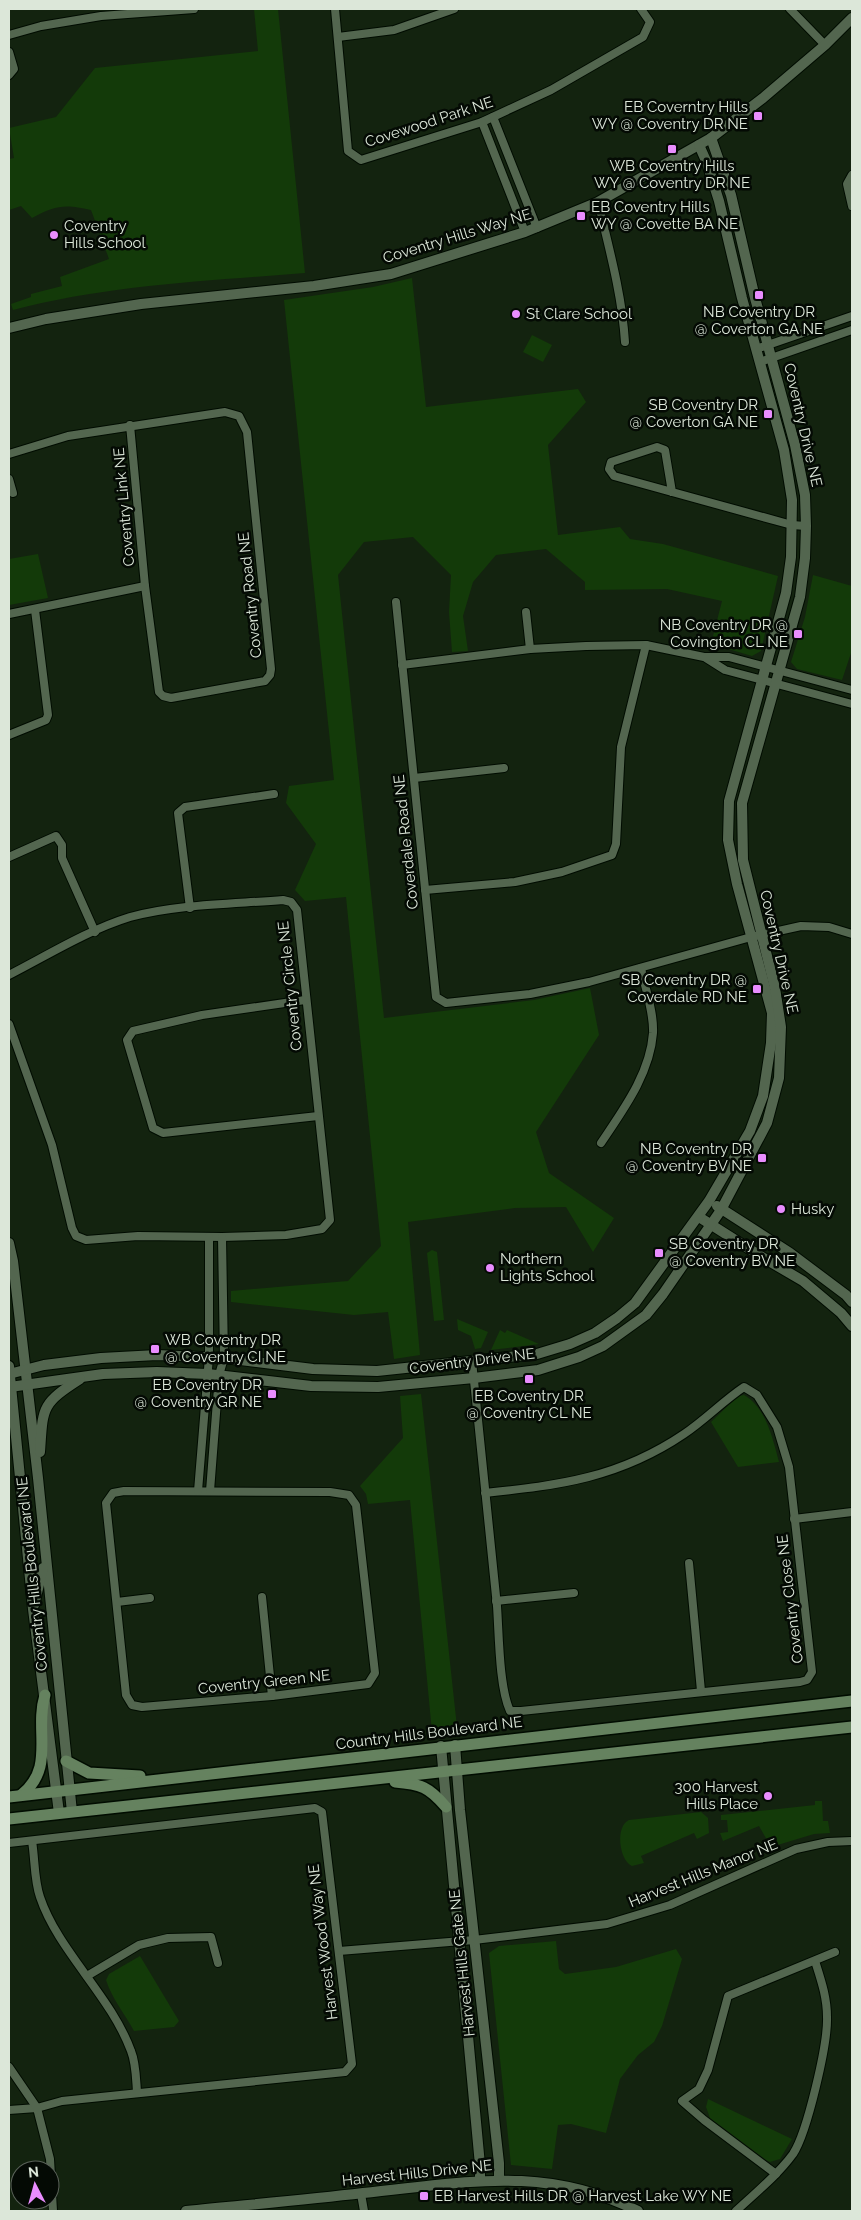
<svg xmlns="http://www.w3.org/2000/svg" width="861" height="2220" viewBox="0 0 861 2220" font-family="Raleway,sans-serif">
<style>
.green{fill:#133a09}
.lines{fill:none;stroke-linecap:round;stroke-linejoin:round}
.minor-casing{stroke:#010c00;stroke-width:10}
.tertiary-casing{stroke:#010c00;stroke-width:12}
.secondary-casing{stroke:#010c00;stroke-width:14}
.minor{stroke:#53664f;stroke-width:8}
.tertiary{stroke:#53664f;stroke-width:10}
.secondary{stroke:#65825f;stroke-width:11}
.poi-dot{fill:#e98dfe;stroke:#040a04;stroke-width:2}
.labels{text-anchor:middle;stroke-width:5;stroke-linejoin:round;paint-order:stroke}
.poi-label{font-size:15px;fill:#dce7d9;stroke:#040a04;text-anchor:start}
.street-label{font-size:15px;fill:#dce7d9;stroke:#040a04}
</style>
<rect width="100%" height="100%" fill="#13230f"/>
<g class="green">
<path d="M254 9H278L305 273C208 281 108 285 13 310L11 304 31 297V294L62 286 60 277 109 259 91 210C65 204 56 205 32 218L21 206 9 210V159L14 158 9 128 56 117 95 68 258 51Z"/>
<path d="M412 278 426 407 578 389 586 402 548 445 558 535 620 527 630 539 663 544 778 576 761 651 752 656 711 644 722 601 667 589 585 590V582L546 549 496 555 473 582 463 616 468 651 452 652 449 612 451 575 413 537 364 542 338 575 384 1018 534 1000 590 988 599 1035 536 1132 549 1173 614 1218 593 1252 566 1207 515 1208 408 1222 420 1355 394 1359 388 1312 354 1315 231 1302V1291L348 1281 381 1246 346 897 305 901 295 890 316 844 286 803 289 786 334 780 284 300 373 287Z"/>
<path d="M532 335 552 345 543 362 523 352Z"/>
<path d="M38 554 48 598 9 605V559Z"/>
<path d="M813 575 852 586V650L842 680 797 669 791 662 805 617Z"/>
<path d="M432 1250 437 1252 444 1320 434 1321 427 1253Z"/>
<path d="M457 1319 488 1332 481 1348 475 1349 471 1336 458 1330Z"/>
<path d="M500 1330 505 1333 507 1330 539 1344 491 1350Z"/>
<path d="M421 1394 457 1727 432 1732 410 1500 368 1504 366 1494 360 1486 403 1438 400 1396Z"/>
<path d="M744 1395C766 1407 773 1440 779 1462L738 1467 711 1422 738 1396Z"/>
<path d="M815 1801H822L823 1821H828L830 1833 814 1834 771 1847 759 1826 723 1841 720 1833 728 1832 727 1820H721V1815L815 1805Z"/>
<path d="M701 1812 708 1818 709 1833 697 1839 694 1833 641 1856 644 1863 632 1866C619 1860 615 1826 629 1820Z"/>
<path d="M556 1941 559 1969 565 1974 616 1967 676 1949 682 1959 662 2026 654 2042 638 2055 620 2079 606 2133 571 2124 558 2125 552 2169 511 2165 489 1953 499 1946Z"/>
<path d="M140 1956 179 2021 174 2027 134 2031C125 2014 112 1999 106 1980L109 1974Z"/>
<path d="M708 2099 792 2139 780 2159 770 2162 766 2160 710 2118 706 2107Z"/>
</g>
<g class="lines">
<g class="minor-casing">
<g id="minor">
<path d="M335 9 348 151 361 160 482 122 551 90 643 37 650 22 641 9"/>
<path d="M790 9 825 45"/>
<path d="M9 35 41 26 101 16 194 9"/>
<path d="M338 37 394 30 454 9"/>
<path d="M9 52 14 69 9 75"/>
<path d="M493 117 537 228"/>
<path d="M482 122 525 232"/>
<path d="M852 175 847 184 852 206"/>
<path d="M598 202C609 248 622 295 625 342"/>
<path d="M756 349 852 316"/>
<path d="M760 362 852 330"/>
<path d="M9 454 68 436 225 412 239 416 247 432 271 669 270 675 265 681 171 698 163 696 159 692 145 586 130 425"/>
<path d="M9 479 13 493"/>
<path d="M672 492 665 450 657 447 611 462 609 469 614 476 792 525 806 526"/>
<path d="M396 602 436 997 446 1003 530 994 589 982 751 937 801 926 829 927 852 934"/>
<path d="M526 612 530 649"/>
<path d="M9 614 145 586"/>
<path d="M706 658 725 670 852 704"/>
<path d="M402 665 530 649 586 646 646 645 704 657H729L852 690"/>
<path d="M9 735 46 720 48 715 35 610"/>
<path d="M414 778 504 768"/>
<path d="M9 857 56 836 62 845V858L95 932"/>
<path d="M425 890 515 882 562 872 612 855 616 844 621 747 646 645"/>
<path d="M190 908 178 813 185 807 274 794"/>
<path d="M9 975C48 955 88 930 130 917 177 904 234 904 283 900L291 902 297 910 330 1220 322 1229 286 1235 222 1237 138 1236 86 1240 76 1236 72 1228 52 1145 9 1024"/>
<path d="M305 1000 202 1015 133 1031 127 1040 153 1128 163 1133 318 1116"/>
<path d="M601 1143C623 1110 650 1074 653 1033 654 1012 645 988 641 968"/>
<path d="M782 1269 790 1253"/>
<path d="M472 1361C480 1443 489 1524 497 1606 499 1634 499 1687 510 1711H521L800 1682 807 1680 812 1672 789 1467 777 1427 757 1395 744 1387C723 1401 705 1420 684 1434 619 1478 560 1485 485 1493"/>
<path d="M124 1491 330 1492 349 1495 356 1505 375 1673 368 1684 272 1696 142 1707 132 1705 126 1695 106 1503 113 1493Z"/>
<path d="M198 1491 209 1357V1237"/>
<path d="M210 1491 219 1375 224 1358 222 1237"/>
<path d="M794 1519 852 1512"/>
<path d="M689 1563 701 1691"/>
<path d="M262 1597 272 1696"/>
<path d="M496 1601 574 1593"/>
<path d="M117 1602 150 1598"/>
<path d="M32 1841C35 1859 34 1880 40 1897 58 1951 111 1996 131 2051 136 2063 136 2079 137 2092"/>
<path d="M9 1843 315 1808 322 1812 352 2064 345 2072 62 2101 37 2108 9 2110"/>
<path d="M339 1951 474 1940 607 1924 670 1905 796 1849 828 1842 852 1841"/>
<path d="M87 1976 139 1945 168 1938 211 1937 218 1963"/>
<path d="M9 2067 37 2108 50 2159 53 2211"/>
<path d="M776 2174 704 2120 682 2101 699 2089 708 2070 728 1996 835 1952"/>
<path d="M361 2194 364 2211"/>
<path d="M736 2211C755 2193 777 2176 793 2154 807 2133 828 2044 827 2017 827 1997 821 1980 815 1961"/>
</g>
</g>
<g class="tertiary-casing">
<g id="tertiary">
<path d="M9 328 46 319 141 304 314 286 391 274 525 232 598 202 711 138 763 98 825 45 852 18"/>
<path d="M717 1206 790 1253 846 1295 852 1302"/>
<path d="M699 1217 762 1257 803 1281 841 1313 852 1326"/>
<path d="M9 1243 13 1261 38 1478 72 1812"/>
<path d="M9 1366 33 1609 59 1813"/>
<path d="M9 1374 44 1365 101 1358 157 1355 224 1358 313 1369 377 1371 537 1354 570 1344 595 1333 617 1318 635 1303 709 1201 750 1131 763 1096 771 1043 772 1013 737 884 728 840 729 801 786 593 791 557 792 500 784 450 742 298 719 201 707 163 699 145"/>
<path d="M10 1387 103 1374 157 1372 208 1374 311 1386 378 1387 474 1378 538 1370 579 1357 603 1346 646 1315 663 1294 721 1210 767 1123 779 1078 781 1027 775 988 743 860 742 803 800 597 805 558 806 526 805 495 795 445 755 298 731 195 711 138"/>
<path d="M40 1452C43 1407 41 1404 80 1379"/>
<path d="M34 1605 43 1568"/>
<path d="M455 1745 460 1810 499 2163V2179"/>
<path d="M441 1746 480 2165V2180"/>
<path d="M186 2211C245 2205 304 2200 363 2193 464 2183 542 2164 638 2211"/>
</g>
</g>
<g class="secondary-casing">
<g id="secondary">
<path d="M66 1761 89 1773 140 1776"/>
<path d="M395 1782C421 1784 429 1787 446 1807"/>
<path d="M21 1795C56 1768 34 1731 45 1695"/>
<path d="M9 1797 852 1701"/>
<path d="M9 1819 852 1727"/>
</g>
</g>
<use href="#minor" class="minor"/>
<use href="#tertiary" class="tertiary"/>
<use href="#secondary" class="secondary"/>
</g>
<g class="poi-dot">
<rect x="753" y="111" width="10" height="10" rx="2.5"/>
<rect x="667" y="144" width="10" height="10" rx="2.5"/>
<rect x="576" y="211" width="10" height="10" rx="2.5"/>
<circle cx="54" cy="235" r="5"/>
<rect x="754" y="290" width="10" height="10" rx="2.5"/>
<circle cx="516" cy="314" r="5"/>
<rect x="763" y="409" width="10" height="10" rx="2.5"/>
<rect x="793" y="629" width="10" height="10" rx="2.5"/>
<rect x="752" y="984" width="10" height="10" rx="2.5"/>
<rect x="757" y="1153" width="10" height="10" rx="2.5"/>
<circle cx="781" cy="1209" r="5"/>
<rect x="654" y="1248" width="10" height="10" rx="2.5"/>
<circle cx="490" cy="1268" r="5"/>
<rect x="150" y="1344" width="10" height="10" rx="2.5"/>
<rect x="524" y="1374" width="10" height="10" rx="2.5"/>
<rect x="267" y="1389" width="10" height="10" rx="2.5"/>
<circle cx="768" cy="1796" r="5"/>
<rect x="419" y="2191" width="10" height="10" rx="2.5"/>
</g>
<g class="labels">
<g class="poi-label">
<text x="748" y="112" text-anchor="end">EB Coverntry Hills<tspan x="748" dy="17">WY @ Coventry DR NE</tspan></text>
<text x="672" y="171" text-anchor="middle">WB Coventry Hills<tspan x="672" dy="17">WY @ Coventry DR NE</tspan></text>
<text x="591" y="212">EB Coventry Hills<tspan x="591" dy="17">WY @ Covette BA NE</tspan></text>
<text x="64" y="231">Coventry<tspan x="64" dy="17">Hills School</tspan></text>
<text x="759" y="317" text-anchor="middle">NB Coventry DR<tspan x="759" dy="17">@ Coverton GA NE</tspan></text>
<text x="526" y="319">St Clare School</text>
<text x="758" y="410" text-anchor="end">SB Coventry DR<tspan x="758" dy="17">@ Coverton GA NE</tspan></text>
<text x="788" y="630" text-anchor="end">NB Coventry DR @<tspan x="788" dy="17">Covington CL NE</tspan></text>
<text x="747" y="985" text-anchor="end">SB Coventry DR @<tspan x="747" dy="17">Coverdale RD NE</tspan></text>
<text x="752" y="1154" text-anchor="end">NB Coventry DR<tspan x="752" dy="17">@ Coventry BV NE</tspan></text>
<text x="791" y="1214">Husky</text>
<text x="669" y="1249">SB Coventry DR<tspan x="669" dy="17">@ Coventry BV NE</tspan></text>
<text x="500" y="1264">Northern<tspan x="500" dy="17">Lights School</tspan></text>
<text x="165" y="1345">WB Coventry DR<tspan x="165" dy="17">@ Coventry CI NE</tspan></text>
<text x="262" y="1390" text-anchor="end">EB Coventry DR<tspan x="262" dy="17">@ Coventry GR NE</tspan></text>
<text x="529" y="1401" text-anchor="middle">EB Coventry DR<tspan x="529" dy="17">@ Coventry CL NE</tspan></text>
<text x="758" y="1792" text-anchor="end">300 Harvest<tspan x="758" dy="17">Hills Place</tspan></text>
<text x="434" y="2201">EB Harvest Hills DR @ Harvest Lake WY NE</text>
</g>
<g class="street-label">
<text transform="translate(429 122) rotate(-18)" y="5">Covewood Park NE</text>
<text transform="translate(457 236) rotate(-17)" y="5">Coventry Hills Way NE</text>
<text transform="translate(803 425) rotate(77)" y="5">Coventry Drive NE</text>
<text transform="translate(124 507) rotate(-95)" y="5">Coventry Link NE</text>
<text transform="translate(250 595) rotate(-96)" y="5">Coventry Road NE</text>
<text transform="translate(406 842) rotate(-96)" y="5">Coverdale Road NE</text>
<text transform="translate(779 952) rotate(77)" y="5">Coventry Drive NE</text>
<text transform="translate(290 986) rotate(-96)" y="5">Coventry Circle NE</text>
<text transform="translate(472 1361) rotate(-7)" y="5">Coventry Drive NE</text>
<text transform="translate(32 1574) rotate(-96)" y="5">Coventry Hills Boulevard NE</text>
<text transform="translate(790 1599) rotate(-97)" y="5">Coventry Close NE</text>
<text transform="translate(264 1682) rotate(-6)" y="5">Coventry Green NE</text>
<text transform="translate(429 1733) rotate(-7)" y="5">Country Hills Boulevard NE</text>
<text transform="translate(703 1873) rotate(-22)" y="5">Harvest Hills Manor NE</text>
<text transform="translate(323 1942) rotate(-97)" y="5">Harvest Wood Way NE</text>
<text transform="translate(462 1963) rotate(-96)" y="5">Harvest Hills Gate NE</text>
<text transform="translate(417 2173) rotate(-6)" y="5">Harvest Hills Drive NE</text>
</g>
</g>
<rect width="861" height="2220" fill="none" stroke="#dce7d9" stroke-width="20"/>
<g transform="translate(35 2185) rotate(354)"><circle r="24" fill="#040a04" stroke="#5a6259"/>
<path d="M0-4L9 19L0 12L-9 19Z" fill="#e98dfe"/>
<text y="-8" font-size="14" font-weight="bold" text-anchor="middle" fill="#dce7d9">N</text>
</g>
</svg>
